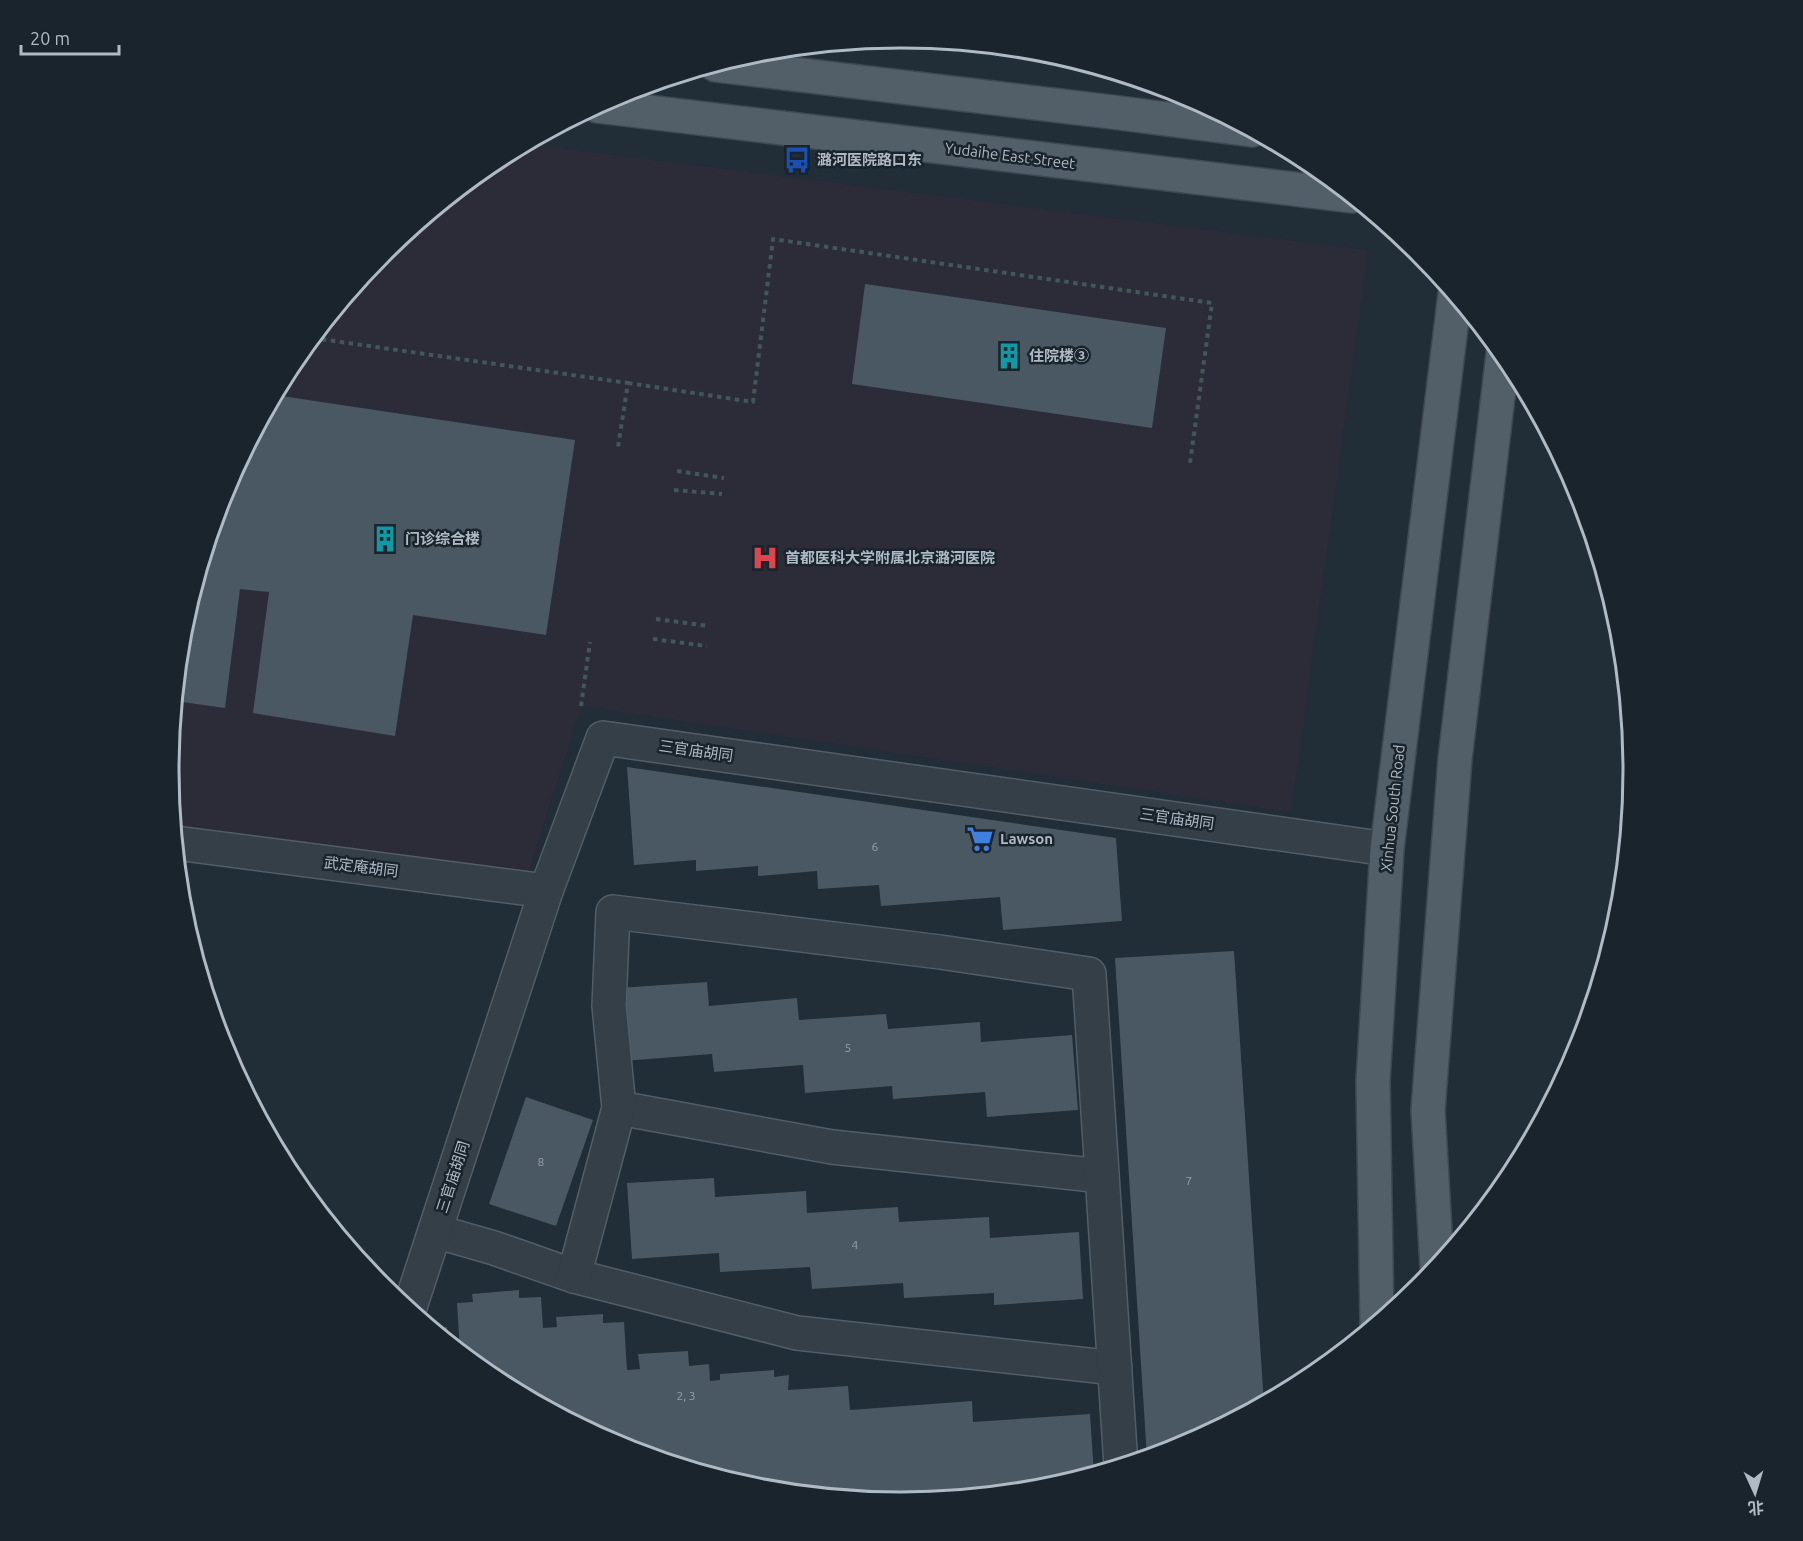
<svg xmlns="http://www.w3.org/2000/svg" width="1803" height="1541" viewBox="0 0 1803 1541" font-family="Ubuntu,'Noto Sans SC',sans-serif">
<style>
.medical{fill:#2c2c39}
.building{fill:#495863}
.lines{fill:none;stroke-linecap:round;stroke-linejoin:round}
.minor-casing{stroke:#525d65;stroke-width:36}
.major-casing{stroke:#3e4851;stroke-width:36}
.path{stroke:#425757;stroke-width:4;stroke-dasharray:4.5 4.5;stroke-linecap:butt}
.minor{stroke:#343f48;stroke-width:33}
.major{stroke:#525e68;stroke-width:33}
.labels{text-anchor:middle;stroke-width:5;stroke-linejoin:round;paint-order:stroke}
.number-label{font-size:12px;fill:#96a2ac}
.street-label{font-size:15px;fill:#afbac4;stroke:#1a242c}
.poi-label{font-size:15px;font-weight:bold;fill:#afbac4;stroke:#1a242c;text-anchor:start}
.rim{fill:none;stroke:#afbac4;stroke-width:3}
</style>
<rect width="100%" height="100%" fill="#212d37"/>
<path class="medical" d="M526 144 1368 250 1291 812 581 706 528 874 174 827 169 770 183 627 224 490 292 363 383 252 495 161Z"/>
<g class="building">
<path d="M865 284 1166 328 1152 428 852 384Z"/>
<path d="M275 395 575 440 546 635 413 615 395 736 253 713 269 592 240 589 225 708 175 701 183 627 224 490Z"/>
<path d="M627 767 1116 838 1122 921 1003 930 1000 897 881 906 879 885 818 889 817 871 758 876V866L696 871V860L634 865Z"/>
<path d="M1234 951 1264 1404 1182 1448 1147 1458 1115 958Z"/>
<path d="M707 982 709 1006 797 998 799 1020 886 1014 888 1029 980 1022 981 1042 1072 1035 1078 1110 987 1117 985 1092 893 1099 892 1086 805 1093 803 1065 714 1072 712 1054 624 1061 618 988Z"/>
<path d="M526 1097 593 1120 556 1226 489 1204Z"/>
<path d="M714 1178 715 1197 806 1191 807 1213 898 1207 899 1222 989 1217 990 1238 1079 1232 1083 1299 994 1305V1293L904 1298 903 1283 812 1289 810 1267 720 1272 719 1253 632 1259 627 1183Z"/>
<path d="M519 1290V1298L541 1297 543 1328 557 1327 556 1317 603 1314V1323L624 1322 627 1370 640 1369 638 1354 688 1351 689 1366 709 1364 710 1381 720 1380V1374L774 1370V1377L789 1375 788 1390 848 1386 850 1410 972 1401 973 1422 1090 1414 1094 1474 1044 1489 902 1504 793 1487 707 1466 564 1417 494 1380 460 1352 457 1303 473 1302 472 1294Z"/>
<path d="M447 1327 448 1342 432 1329Z"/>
</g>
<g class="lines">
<g class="minor-casing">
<g id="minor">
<path d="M176 843 546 891"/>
<path d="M619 1108 832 1147 1102 1176"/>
<path d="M435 1231 494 1248 574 1276 797 1333 1115 1368"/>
<path d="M574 1276 619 1108 609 1006 613 912 940 952 1089 974 1121 1466"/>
<path d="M409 1310 546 891 603 738 1387 849"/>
</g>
</g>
<g class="major-casing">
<g id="major">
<path d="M716 65 1112 112 1252 130"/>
<path d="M598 106 1352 196"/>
<path d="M1437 1267 1428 1110 1455 759 1503 354"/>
<path d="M1377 1324 1373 1081 1387 849 1455 294"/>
</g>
</g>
<g class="path">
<path d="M313 338 628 383 618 447"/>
<path d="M628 383 753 402 773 239 1212 303 1190 463"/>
<path d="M677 471 724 478"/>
<path d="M674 490 722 494"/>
<path d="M656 619 709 626"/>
<path d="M653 639 707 646"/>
<path d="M581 706 590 642"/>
</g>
<use href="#minor" class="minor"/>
<use href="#major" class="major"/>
</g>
<defs>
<g id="bus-bare" transform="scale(2.07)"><path d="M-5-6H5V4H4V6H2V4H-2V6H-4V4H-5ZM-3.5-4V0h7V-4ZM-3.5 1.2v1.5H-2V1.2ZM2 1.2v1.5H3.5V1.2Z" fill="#1a4fb4" stroke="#1a242c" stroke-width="2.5" paint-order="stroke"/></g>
<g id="building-bare" transform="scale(2.07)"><path d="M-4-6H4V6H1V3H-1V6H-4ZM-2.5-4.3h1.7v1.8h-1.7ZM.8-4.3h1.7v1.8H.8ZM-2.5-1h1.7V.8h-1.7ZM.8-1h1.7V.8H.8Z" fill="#0f9aa8" stroke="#1a242c" stroke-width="2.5" paint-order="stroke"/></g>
<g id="hospital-bare" transform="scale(2.07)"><path d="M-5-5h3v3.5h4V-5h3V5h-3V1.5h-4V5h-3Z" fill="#e0444e" stroke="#1a242c" stroke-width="2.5" paint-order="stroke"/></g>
<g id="supermarket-bare" transform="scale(2.07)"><path d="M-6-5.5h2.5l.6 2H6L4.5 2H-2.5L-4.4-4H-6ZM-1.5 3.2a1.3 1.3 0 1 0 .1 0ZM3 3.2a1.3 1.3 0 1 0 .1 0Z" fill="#3f7fe0" stroke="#1a242c" stroke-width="2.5" paint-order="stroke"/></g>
</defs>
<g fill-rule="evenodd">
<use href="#bus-bare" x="797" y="160"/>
<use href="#building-bare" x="1009" y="356"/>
<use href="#building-bare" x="385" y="539"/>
<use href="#hospital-bare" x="765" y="558"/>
<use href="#supermarket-bare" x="980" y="839"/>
</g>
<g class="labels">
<g class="number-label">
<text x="875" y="851">6</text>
<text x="848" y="1052">5</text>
<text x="541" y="1166">8</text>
<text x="1189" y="1185">7</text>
<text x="855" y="1249">4</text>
<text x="686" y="1400">2, 3</text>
</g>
<g class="street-label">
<text transform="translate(1010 156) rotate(7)" y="5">Yudaihe East Street</text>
<text transform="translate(696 751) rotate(8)" y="5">三官庙胡同</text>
<text transform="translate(1393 808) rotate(-84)" y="5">Xinhua South Road</text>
<text transform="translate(1177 819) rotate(8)" y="5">三官庙胡同</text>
<text transform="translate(361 867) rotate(7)" y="5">武定庵胡同</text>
<text transform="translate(453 1177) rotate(-72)" y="5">三官庙胡同</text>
</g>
<g class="poi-label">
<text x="817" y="165">潞河医院路口东</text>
<text x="1029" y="361">住院楼③</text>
<text x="405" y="544">门诊综合楼</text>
<text x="785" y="563">首都医科大学附属北京潞河医院</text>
<text x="1000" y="844">Lawson</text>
</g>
</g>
<path d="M0 0H1803V1541H0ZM179 770a722 722 0 1 1 1444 0a722 722 0 1 1-1444 0Z" fill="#1a242c" fill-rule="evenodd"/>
<path class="rim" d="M179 770a722 722 0 1 1 1444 0a722 722 0 1 1-1444 0Z"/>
<g transform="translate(1755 1493) rotate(176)" stroke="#1a242c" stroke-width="4.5" paint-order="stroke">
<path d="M0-4.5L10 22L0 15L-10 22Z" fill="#afbac4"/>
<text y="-9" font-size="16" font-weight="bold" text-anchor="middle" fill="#afbac4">北</text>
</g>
<path d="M21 45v9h98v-9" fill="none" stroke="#afbac4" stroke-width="3"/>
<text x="30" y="45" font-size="18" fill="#afbac4" stroke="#1a242c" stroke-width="4.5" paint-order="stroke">20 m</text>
</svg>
